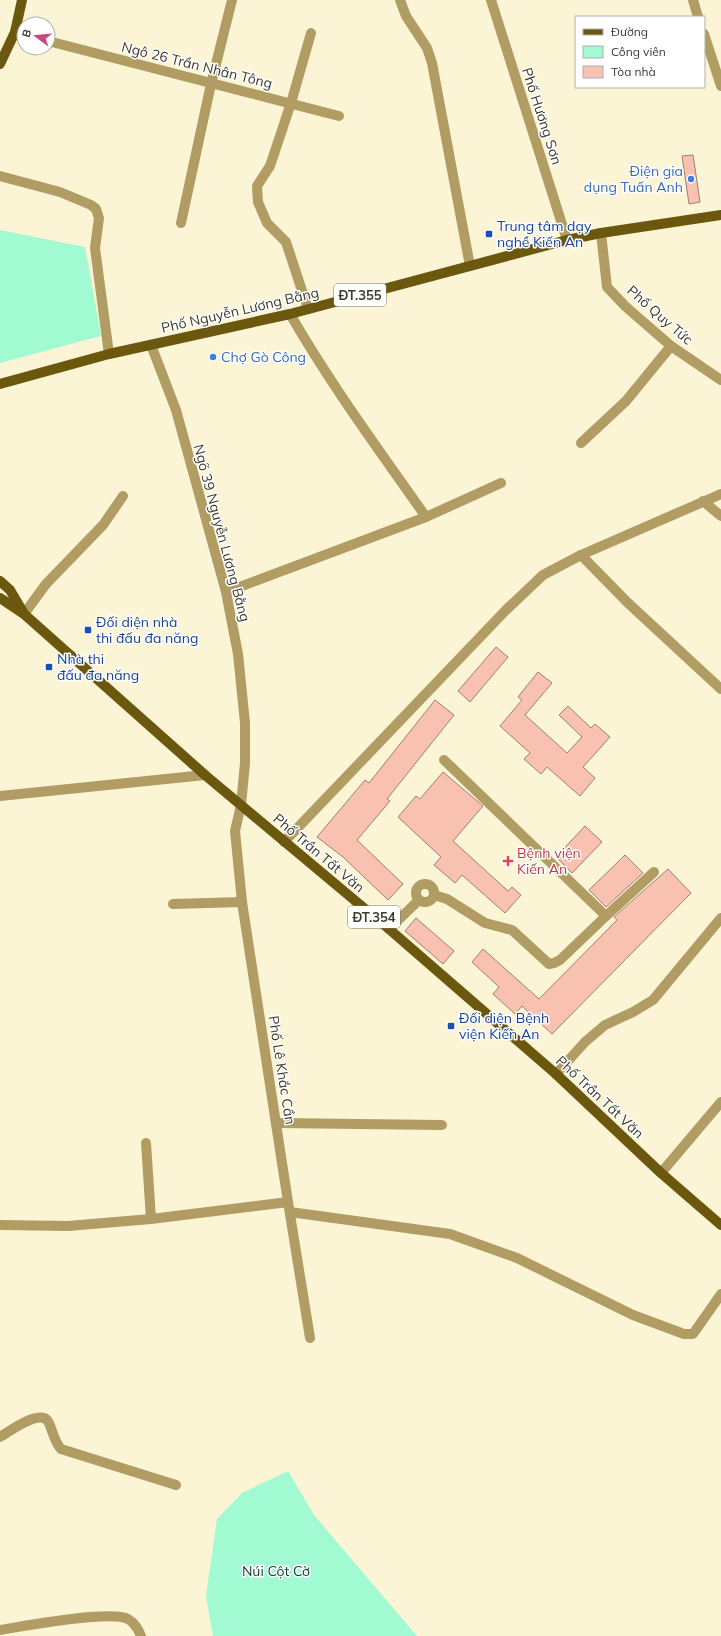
<svg xmlns="http://www.w3.org/2000/svg" width="721" height="1636" viewBox="0 0 721 1636" font-family="Mulish,sans-serif">
<style>
.green{fill:#a2fad3}
.building{fill:#f9c1b0;stroke:#9e7f76}
.lines{fill:none;stroke-linecap:round;stroke-linejoin:round}
.minor{stroke:#b19d64;stroke-width:10}
.major{stroke:#6c570e;stroke-width:10}
.shop-dot{fill:#3f7fe0;stroke:#fff;stroke-width:1.5}
.transit-dot{fill:#1a4fb4;stroke:#fff;stroke-width:1.5}
.health-dot{fill:#e0444e;stroke:#fff;stroke-width:1.5}
.labels{text-anchor:middle;stroke-width:3;stroke-linejoin:round;paint-order:stroke}
.shield{fill:#fff;stroke:#76746c;stroke-width:1}
.shield-label{font-size:13px;font-weight:bold;fill:#3c392d}
.street-label{font-size:14px;fill:#3c392d;stroke:#fff}
.shop-label{font-size:14px;fill:#366cbe;stroke:#fff;text-anchor:end}
.transit-label{font-size:14px;fill:#164399;stroke:#fff;text-anchor:start}
.health-label{font-size:14px;fill:#be3a42;stroke:#fff;text-anchor:start}
.park-label{font-size:14px;fill:#144130;stroke:#fff}
</style>
<rect width="100%" height="100%" fill="#fbf4d5"/>
<g class="green">
<path d="M0 230 85 247 101 336 0 363Z"/>
<path d="M288 1471 314 1515 417 1636H213L206 1596 217 1519 242 1493Z"/>
</g>
<g class="building">
<path d="M693 155 700 202 689 204 682 156Z"/>
<path d="M496 647 508 657 470 702 458 691Z"/>
<path d="M538 672 552 683 525 715 567 753 582 737 559 715 568 706 591 728 595 724 610 737 583 767 595 778 580 796 547 767 541 774 524 759 530 753 500 726 522 700 518 697Z"/>
<path d="M435 700 454 715 387 799 390 801 357 840 403 884 388 900 343 857 317 837 365 780 369 783Z"/>
<path d="M443 772 483 806 453 841 508 891 512 887 521 895 505 913 462 875 455 883 434 865 441 857 398 817 416 796 420 799Z"/>
<path d="M585 826 602 842 572 873 556 857Z"/>
<path d="M625 855 643 873 606 907 589 890Z"/>
<path d="M668 869 691 893 552 1034 522 1006 515 1014 493 994 499 987 472 962 483 949 539 999 617 920 614 917Z"/>
<path d="M416 918 454 951 443 964 405 931Z"/>
</g>
<g class="lines">
<g class="minor">
<path d="M400 0 406 16 427 48 432 63 470 266"/>
<path d="M491 0 567 240"/>
<path d="M693 0 698 17"/>
<path d="M15 32 24 35"/>
<path d="M704 34 721 86"/>
<path d="M48 41 339 116"/>
<path d="M0 176 60 192 91 205 96 209 99 218 95 248 109 354"/>
<path d="M181 223 211 84 232 0"/>
<path d="M601 233 607 287 625 306 671 346 721 380"/>
<path d="M308 309 286 242 267 223 258 202 257 186 270 166 291 103 311 33"/>
<path d="M290 314C331 385 379 450 426 517"/>
<path d="M151 345 176 410 226 592 238 654 245 723V763L241 805 235 831 242 902 288 1202 310 1338"/>
<path d="M581 443 626 401 671 346"/>
<path d="M703 501 721 516"/>
<path d="M581 555 627 602 721 689"/>
<path d="M226 592 426 517 501 483"/>
<path d="M24 614 46 584 103 525 123 496"/>
<path d="M0 796 205 775"/>
<path d="M284 842 507 609 543 575 581 555 721 494"/>
<circle cx="425" cy="893" r="9"/>
<path d="M434 895 447 899 485 923 512 930 549 964 554 963 560 960 606 916 444 760"/>
<path d="M173 904 242 902"/>
<path d="M606 916 654 872"/>
<path d="M389 929 419 900"/>
<path d="M556 1074 585 1042 605 1025 633 1012 653 1000 721 918"/>
<path d="M276 1123 442 1125"/>
<path d="M146 1143 151 1219"/>
<path d="M661 1173 721 1102"/>
<path d="M290 1212 450 1234 517 1258 633 1315 684 1334H693L721 1294"/>
<path d="M0 1225 68 1226 151 1219 288 1202"/>
<path d="M0 1437C10 1431 42 1407 49 1423 53 1432 54 1441 61 1449L176 1485"/>
<path d="M0 1630C24 1626 110 1610 128 1619 135 1623 138 1629 141 1636"/>
</g>
<g class="major">
<path d="M0 64 15 32 22 0"/>
<path d="M0 384 109 354 290 314 567 240 601 233 721 215"/>
<path d="M0 581 10 590 23 612"/>
<path d="M0 598 24 614 205 775 389 929 556 1074 661 1173 721 1225"/>
</g>
</g>
<g class="shop-dot">
<circle cx="691" cy="179" r="4"/>
<circle cx="213" cy="357" r="4"/>
</g>
<g class="transit-dot">
<rect x="485" y="230" width="8" height="8" rx="2"/>
<rect x="84" y="626" width="8" height="8" rx="2"/>
<rect x="45" y="663" width="8" height="8" rx="2"/>
<rect x="447" y="1022" width="8" height="8" rx="2"/>
</g>
<path class="health-dot" d="M506 855h4v4h4v4h-4v4h-4v-4h-4v-4h4z"/>
<g class="labels">
<g class="shield">
<rect x="334" y="284" width="52" height="22" rx="3"/>
<rect x="348" y="906" width="52" height="22" rx="3"/>
</g>
<g class="shield-label">
<text x="360" y="300">ĐT.355</text>
<text x="374" y="922">ĐT.354</text>
</g>
<g class="street-label">
<text transform="translate(197 65) rotate(14)" y="5">Ngô 26 Trần Nhân Tông</text>
<text transform="translate(542 116) rotate(72)" y="5">Phố Hương Sơn</text>
<text transform="translate(240 310) rotate(-13)" y="5">Phố Nguyễn Lương Bằng</text>
<text transform="translate(660 315) rotate(41)" y="5">Phố Quy Tức</text>
<text transform="translate(222 533) rotate(75)" y="5">Ngõ 39 Nguyễn Lương Bằng</text>
<text transform="translate(319 853) rotate(40)" y="5">Phố Trần Tất Văn</text>
<text transform="translate(282 1070) rotate(81)" y="5">Phố Lê Khắc Cần</text>
<text transform="translate(600 1097) rotate(43)" y="5">Phố Trần Tất Văn</text>
</g>
<g class="shop-label">
<text x="683" y="176">Điện gia<tspan x="683" dy="16">dụng Tuấn Anh</tspan></text>
<text x="221" y="362" text-anchor="start">Chợ Gò Công</text>
</g>
<g class="transit-label">
<text x="497" y="231">Trung tâm dạy<tspan x="497" dy="16">nghề Kiến An</tspan></text>
<text x="96" y="627">Đối diện nhà<tspan x="96" dy="16">thi đấu đa năng</tspan></text>
<text x="57" y="664">Nhà thi<tspan x="57" dy="16">đấu đa năng</tspan></text>
<text x="459" y="1023">Đối diện Bệnh<tspan x="459" dy="16">viện Kiến An</tspan></text>
</g>
<g class="health-label">
<text x="517" y="858">Bệnh viện<tspan x="517" dy="16">Kiến An</tspan></text>
</g>
<g class="park-label">
<text x="276" y="1576">Núi Cột Cờ</text>
</g>
</g>
<rect x="575" y="16" width="130" height="72" fill="#ffffff" stroke="#b1b0ab"/>
<rect x="583" y="29" width="20" height="6" fill="#6c570e" stroke="#b1b0ab"/>
<text x="611" y="36" font-size="12" fill="#3c392d">Đường</text>
<rect x="583" y="46" width="20" height="12" fill="#a2fad3" stroke="#b1b0ab"/>
<text x="611" y="56" font-size="12" fill="#3c392d">Công viên</text>
<rect x="583" y="66" width="20" height="12" fill="#f9c1b0" stroke="#b1b0ab"/>
<text x="611" y="76" font-size="12" fill="#3c392d">Tòa nhà</text>
<g transform="translate(36 36) rotate(286)"><circle r="19" fill="#ffffff" stroke="#b1b0ab"/>
<path d="M0-3L7 15L0 10L-7 15Z" fill="#ce447c"/>
<text y="-6" font-size="11" font-weight="bold" text-anchor="middle" fill="#3c392d">B</text>
</g>
</svg>
